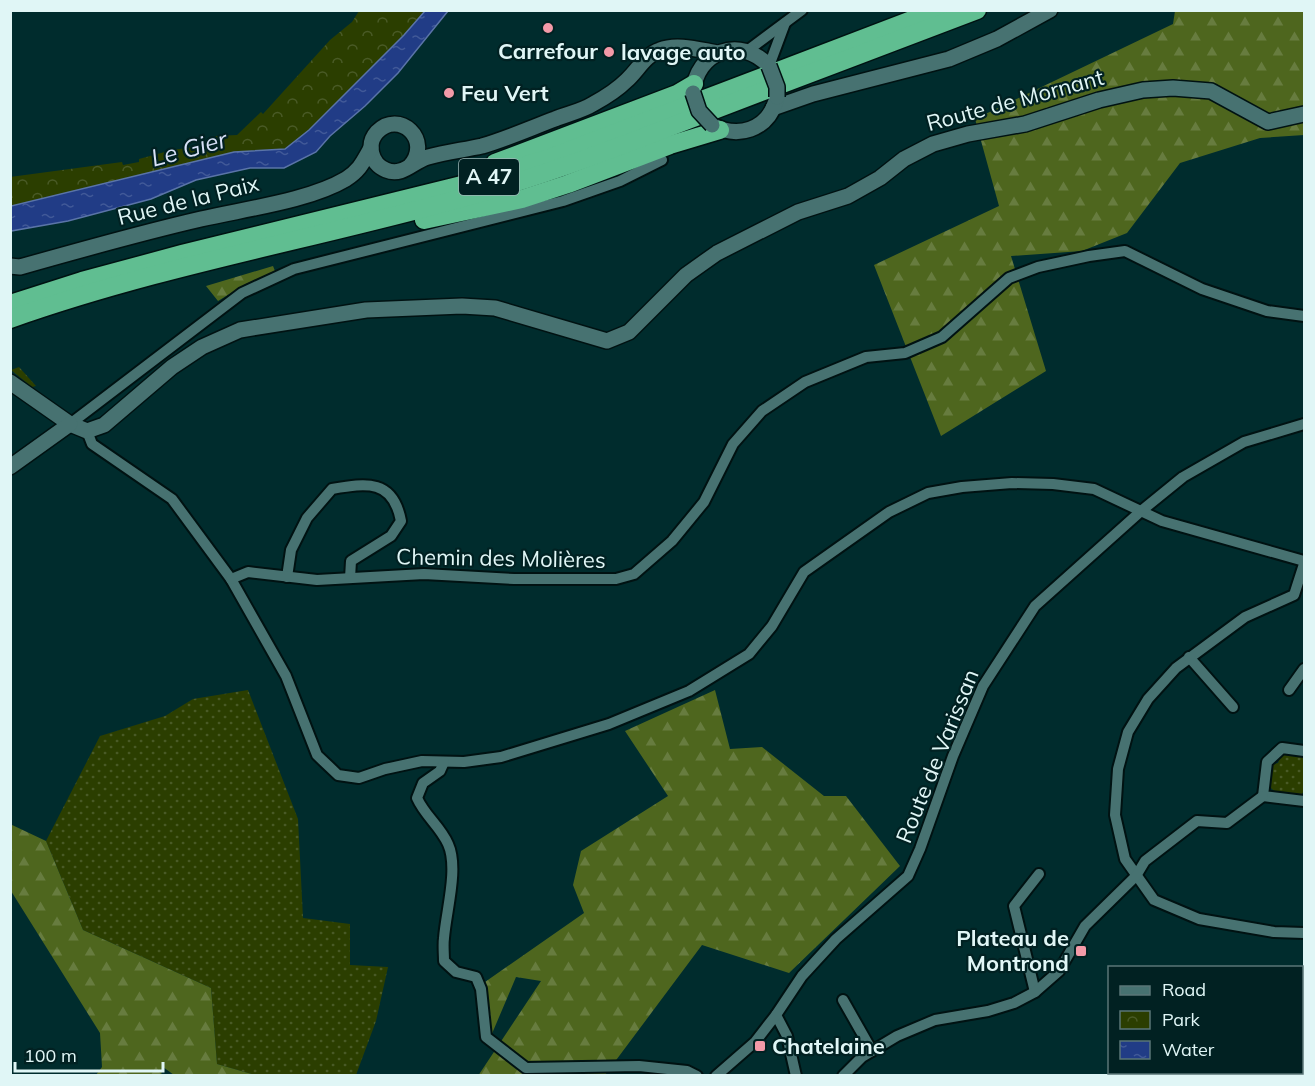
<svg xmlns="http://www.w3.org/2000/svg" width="1315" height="1086" viewBox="0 0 1315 1086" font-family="Mulish,sans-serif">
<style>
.grass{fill:url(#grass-dots)}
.forest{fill:url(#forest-firs)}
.park{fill:url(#park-crowns)}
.water{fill:url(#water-ripples);stroke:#5a74a8;stroke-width:1.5}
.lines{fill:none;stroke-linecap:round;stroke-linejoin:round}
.street-casing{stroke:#001212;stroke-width:14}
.secondary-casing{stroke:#001212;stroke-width:18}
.highway-casing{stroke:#001212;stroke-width:21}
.street{stroke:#477271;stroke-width:10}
.secondary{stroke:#477271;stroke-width:15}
.highway{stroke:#60be91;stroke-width:18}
.secondary-bridge-casing{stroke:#001212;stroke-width:18;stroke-linecap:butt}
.secondary-bridge{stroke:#477271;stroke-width:15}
.poi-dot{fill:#f39aa8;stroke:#012122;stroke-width:2}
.labels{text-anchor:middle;stroke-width:4.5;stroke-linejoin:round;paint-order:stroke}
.shield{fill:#012122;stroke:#9db6b6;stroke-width:1.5}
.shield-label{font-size:21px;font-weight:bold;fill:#e0f6f6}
.poi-label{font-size:22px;font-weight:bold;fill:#e0f6f6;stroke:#012122;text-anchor:start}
.street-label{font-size:22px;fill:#e0f6f6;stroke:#012122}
.water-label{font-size:24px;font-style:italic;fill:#d7e1f7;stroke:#012122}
</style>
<defs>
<pattern id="grass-dots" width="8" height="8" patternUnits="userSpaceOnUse" patternTransform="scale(1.5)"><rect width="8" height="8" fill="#2b3e00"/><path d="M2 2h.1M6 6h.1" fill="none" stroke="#495a26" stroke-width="1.8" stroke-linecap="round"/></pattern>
<pattern id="forest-firs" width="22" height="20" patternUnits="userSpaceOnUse" patternTransform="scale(1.5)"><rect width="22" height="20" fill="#4e661e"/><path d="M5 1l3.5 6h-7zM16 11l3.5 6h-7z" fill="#677c3f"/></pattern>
<pattern id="park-crowns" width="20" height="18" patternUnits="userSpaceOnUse" patternTransform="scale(1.5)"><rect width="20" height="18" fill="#2b3e00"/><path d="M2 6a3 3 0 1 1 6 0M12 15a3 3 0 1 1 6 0" fill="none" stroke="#495a26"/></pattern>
<pattern id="water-ripples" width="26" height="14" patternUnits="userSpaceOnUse" patternTransform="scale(1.5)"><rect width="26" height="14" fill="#213c86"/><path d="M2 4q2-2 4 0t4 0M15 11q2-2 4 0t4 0" fill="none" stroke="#415998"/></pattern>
</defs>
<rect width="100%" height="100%" fill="#002c2d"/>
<g class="grass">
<path d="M19 367 36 386 32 387 11 370Z"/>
<path d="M248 690 298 819 303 918 350 924V965L388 967 376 1021 356 1075H255L217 1064 211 988 83 930 46 841 100 736 165 716 193 699Z"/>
<path d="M1289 751 1304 754V791L1299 798 1282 797 1283 792H1275L1267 784 1269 765 1278 763 1281 754 1288 755Z"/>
</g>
<g class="forest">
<path d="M1175 11H1304V135L1260 138 1180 163 1127 233 1082 251 1011 256 1046 371 941 436 874 265 999 206 975 119 1173 24Z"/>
<path d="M273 266 275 271 246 284 218 301 206 286Z"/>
<path d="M715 690 730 749 762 747 824 796H846L900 866 789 973 702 945 605 1075 478 1076 541 981 516 977 491 1036 485 982 584 913 573 885 581 851 668 796 625 731Z"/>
<path d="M10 824 46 841 83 930 211 988 217 1064 255 1075H174L163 1067 161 1075H96L102 1067 100 1033 11 891Z"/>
</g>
<path class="park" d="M359 11H425L404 35 309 130 285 149 234 152 11 206 10 177 122 162 123 165 139 162V159L172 150 210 145 216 136 237 135 261 112 263 114 330 40 352 22Z"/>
<path class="water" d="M425 11H448L398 73 365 106 330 136 316 152 284 168H250L196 180 151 199 68 221 11 231V206L234 152 285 149 309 130 404 35Z"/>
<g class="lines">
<g class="street-casing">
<g id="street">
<path d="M747 51 802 10"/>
<path d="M769 66 785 23"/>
<path d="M70 424 242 293 294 269 563 201 620 181 662 160"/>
<path d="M87 431 92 444 172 499 231 579 286 676 317 755 338 775 359 778 385 769 422 761 464 762 501 757 609 724 689 691 749 654 772 626 804 572 889 512 928 493 962 487 1012 483 1053 484 1094 489 1162 521 1304 561"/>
<path d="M1304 564 1294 595 1245 617 1176 668 1148 699 1128 732 1118 769 1115 815 1125 859 1154 900 1199 919 1274 932 1304 933"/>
<path d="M287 577 291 550 307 518 332 489C367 483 393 479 401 521L391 536 351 561 350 578"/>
<path d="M231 579 248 572 317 580 424 574 514 579H616L634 574 672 541 704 502 733 444 762 411 805 382 866 357 905 353 942 337 1009 278 1038 267 1089 256 1125 251 1202 289 1267 311 1304 316"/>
<path d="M1189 657 1233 707"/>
<path d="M1289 690 1304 669"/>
<path d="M1304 751 1282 748 1267 762 1263 796 1304 801"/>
<path d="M444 762 440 771 423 783 417 798C425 816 440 826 448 844 459 868 446 911 444 938 443 945 444 954 444 961L456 972 476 977 481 989 486 1037 526 1068 639 1066 687 1071 697 1076"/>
<path d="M1035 992 1014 906 1039 874"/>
<path d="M843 1000 872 1051"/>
<path d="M776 1015 787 1036 796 1076"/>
<path d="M1302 1024 1304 1023"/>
<path d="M1223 1072V1076"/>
<path d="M716 1076 755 1042 776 1015 802 976 836 939 908 876 920 849 953 756 983 686 1035 606 1140 512 1183 477 1244 442 1304 424"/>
<path d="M843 1076 862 1057 897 1036 935 1020 988 1011 1014 1003 1035 992 1059 971 1085 926 1136 876 1145 861 1197 821 1227 823 1263 796"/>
</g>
</g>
<g class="secondary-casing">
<g id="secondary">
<path d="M693 93C696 51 740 35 769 66"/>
<path d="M773 108 813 94 949 59 997 39 1050 10"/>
<path d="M712 125C738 139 767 130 776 101"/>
<path d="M410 166C433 140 399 109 377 132 366 144 371 164 386 170 403 177 413 161 428 157 446 152 464 150 482 146 506 139 531 128 555 119 567 114 582 111 593 104 604 98 618 89 627 80 638 70 645 55 660 50 677 43 700 50 718 53"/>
<path d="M10 266 20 267C80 250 140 233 201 219 244 209 309 201 346 179 360 170 363 162 371 148"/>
<path d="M10 382 70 424 87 431 104 425 172 367 202 347 240 330 366 310 462 306 495 308 607 341 629 332 686 275 717 253 798 212 848 196 880 178 904 159 933 144 968 134 1025 124 1099 100 1143 90 1173 88 1211 91 1268 122 1304 114"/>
<path d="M10 467 70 424"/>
</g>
</g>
<g class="highway-casing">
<g id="highway">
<path d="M495 163 677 94 694 84"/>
<path d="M424 220 522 199 568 184 670 145 720 130"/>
<path d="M10 304 82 281 182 254 470 183 552 157 938 10"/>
<path d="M10 319C165 264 327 237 484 192 564 169 641 138 719 108 805 75 891 43 977 10"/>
</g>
</g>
<use href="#street" class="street"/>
<use href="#secondary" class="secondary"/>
<use href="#highway" class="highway"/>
<g class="secondary-bridge-casing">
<g id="secondary-bridge">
<path d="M769 66 777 87V97"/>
<path d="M693 93 699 111 712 125"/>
</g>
</g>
<use href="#secondary-bridge" class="secondary-bridge"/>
</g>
<g class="poi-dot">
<circle cx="548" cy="28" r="6"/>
<circle cx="609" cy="52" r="6"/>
<circle cx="449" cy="93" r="6"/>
<rect x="1075" y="945" width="12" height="12" rx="3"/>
<rect x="754" y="1040" width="12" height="12" rx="3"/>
</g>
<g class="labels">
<rect class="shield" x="459" y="159" width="60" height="36" rx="4.5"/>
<g class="shield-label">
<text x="489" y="184">A 47</text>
</g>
<g class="poi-label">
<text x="548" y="59" text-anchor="middle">Carrefour</text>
<text x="621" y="60">lavage auto</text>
<text x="461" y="101">Feu Vert</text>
<text x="1069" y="946" text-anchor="end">Plateau de<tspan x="1069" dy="25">Montrond</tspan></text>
<text x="772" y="1054">Chatelaine</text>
</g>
<g class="street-label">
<text transform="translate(1015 100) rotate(-15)" y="8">Route de Mornant</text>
<text transform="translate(188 200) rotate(-14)" y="8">Rue de la Paix</text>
<text transform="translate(501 558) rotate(1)" y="8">Chemin des Molières</text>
<text transform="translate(937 756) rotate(-68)" y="8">Route de Varissan</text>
</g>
<g class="water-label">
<text transform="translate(189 149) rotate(-15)" y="8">Le Gier</text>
</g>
</g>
<rect width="1315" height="1086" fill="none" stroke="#e0f6f6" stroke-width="24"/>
<rect x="1108" y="966" width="195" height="108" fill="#012122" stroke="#5a7677" stroke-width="1.5"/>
<rect x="1120" y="986" width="30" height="9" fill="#477271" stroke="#5a7677" stroke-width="1.5"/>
<text x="1162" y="996" font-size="18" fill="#e0f6f6">Road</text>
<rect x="1120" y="1011" width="30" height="18" fill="url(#park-crowns)" stroke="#5a7677" stroke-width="1.5"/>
<text x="1162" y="1026" font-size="18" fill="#e0f6f6">Park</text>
<rect x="1120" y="1041" width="30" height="18" fill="url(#water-ripples)" stroke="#5a7677" stroke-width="1.5"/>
<text x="1162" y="1056" font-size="18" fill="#e0f6f6">Water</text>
<path d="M15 1062v9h148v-9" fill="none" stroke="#e0f6f6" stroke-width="3"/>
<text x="24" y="1062" font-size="18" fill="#e0f6f6" stroke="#012122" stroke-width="4.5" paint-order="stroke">100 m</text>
</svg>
